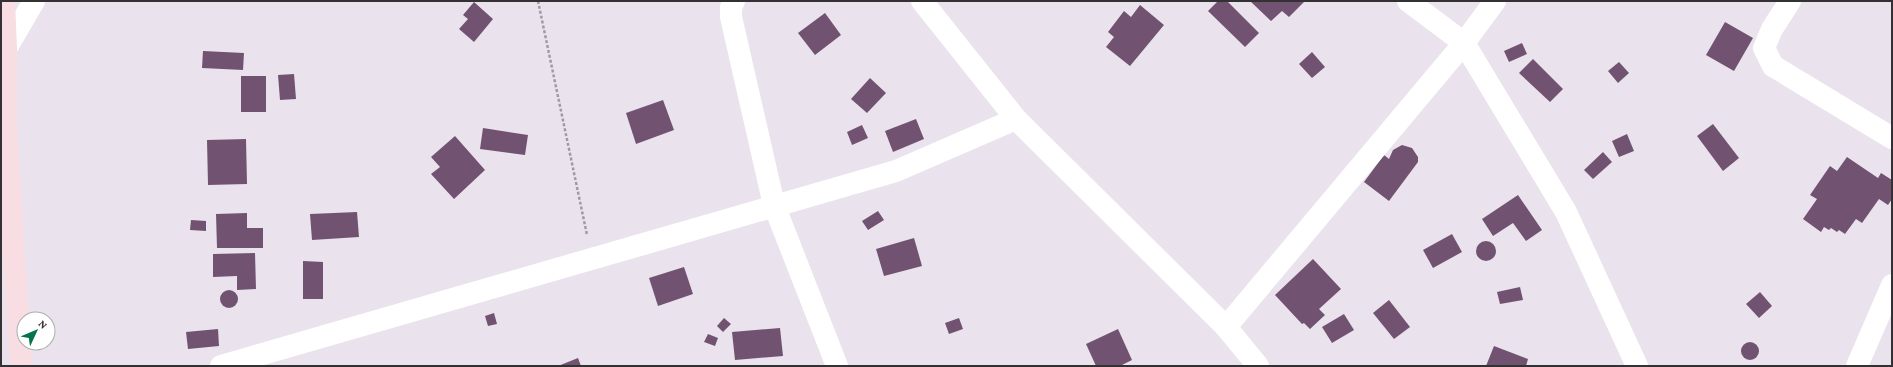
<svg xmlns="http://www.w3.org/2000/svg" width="1893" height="367" viewBox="0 0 1893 367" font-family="'Crimson Pro',serif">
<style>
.building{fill:#715371}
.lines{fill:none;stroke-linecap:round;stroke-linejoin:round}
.path{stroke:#a09ba3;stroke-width:2.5;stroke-dasharray:3 2;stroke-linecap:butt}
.minor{stroke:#fff;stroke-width:22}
.tertiary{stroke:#fff;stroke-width:22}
.primary{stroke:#f8dde2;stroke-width:22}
</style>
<rect width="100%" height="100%" fill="#eae3ed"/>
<g class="building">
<path d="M1218 1H1227L1259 33 1245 47 1208 11Z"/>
<path d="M1250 1H1305L1289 17 1282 11 1271 21Z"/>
<path d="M474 2 493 19 474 42 459 29 468 19 463 15Z"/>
<path d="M1140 5 1164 25 1130 66 1106 47 1114 37 1108 32 1124 11 1131 17Z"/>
<path d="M825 13 841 35 815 55 798 33Z"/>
<path d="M1725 22 1753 38 1734 71 1706 55Z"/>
<path d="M1522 43 1527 54 1509 62 1504 51Z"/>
<path d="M203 51 244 53 243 70 202 68Z"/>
<path d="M1312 52 1325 67 1312 78 1299 64Z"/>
<path d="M1533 59 1563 89 1550 102 1519 73Z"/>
<path d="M1619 62 1629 73 1618 83 1608 71Z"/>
<path d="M294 74 296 99 280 100 278 75Z"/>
<rect x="241" y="76" width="25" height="36"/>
<path d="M870 78 886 93 867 113 851 99Z"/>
<path d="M663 100 674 130 636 144 626 113Z"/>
<path d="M916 119 924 139 893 152 885 131Z"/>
<path d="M1713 124 1739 158 1723 171 1697 136Z"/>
<path d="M862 125 868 138 852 145 847 132Z"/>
<path d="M483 128 528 135 525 155 480 149Z"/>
<path d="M1627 134 1634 151 1619 157 1612 141Z"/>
<path d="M455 136 485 170 454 199 431 174 440 167 431 157Z"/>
<path d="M246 139 247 184 208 185 207 140Z"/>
<path d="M1402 145 1412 148 1418 157V162L1389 201 1364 182 1384 155 1389 159 1393 150Z"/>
<path d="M1603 152 1612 162 1593 179 1584 170Z"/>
<path d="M1847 157 1878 178 1881 173 1892 180V199L1888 205 1879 199 1862 223 1856 219 1845 234 1839 230 1837 232 1831 228 1829 230 1824 227 1821 232 1803 219 1817 199 1810 195 1830 166 1837 171Z"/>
<path d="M1518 195 1542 230 1526 241 1513 223 1493 236 1482 219Z"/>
<path d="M878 211 884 220 868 230 862 221Z"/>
<path d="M357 212 359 237 312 240 310 214Z"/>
<path d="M247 213V228H263V248H217L216 214Z"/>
<path d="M191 220 206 221V231L190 230Z"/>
<path d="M1452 234 1462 252 1433 268 1423 250Z"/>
<path d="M914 238 922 266 884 276 876 249Z"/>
<circle cx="1486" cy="251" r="10"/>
<path d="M255 253 256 289 237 290V276L213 277V254Z"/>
<path d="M1313 259 1341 289 1319 309 1325 315 1310 329 1304 323 1302 324 1275 295Z"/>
<path d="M303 261 323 262V299H303Z"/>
<path d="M684 267 693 294 658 306 649 278Z"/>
<path d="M1520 287 1523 300 1500 304 1497 292Z"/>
<circle cx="229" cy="299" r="9"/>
<path d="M1760 292 1772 306 1759 318 1746 304Z"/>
<path d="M1389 300 1410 327 1394 339 1373 313Z"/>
<path d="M494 313 497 324 488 326 485 316Z"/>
<path d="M1344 314 1354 330 1332 343 1322 327Z"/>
<path d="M724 318 731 324 723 332 717 326Z"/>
<path d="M959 318 963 329 949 334 945 323Z"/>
<path d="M780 328 783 356 735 360 732 332Z"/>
<path d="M218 329 219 346 188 349 186 332Z"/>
<path d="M1118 329 1132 360 1120 366H1096L1086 344Z"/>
<path d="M708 334 718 338 715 346 704 342Z"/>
<circle cx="1750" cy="351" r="9"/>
<path d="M1494 346 1528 359 1526 366H1486Z"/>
<path d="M578 358 581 366H558Z"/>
</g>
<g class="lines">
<path class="path" d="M538 1 587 235"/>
<g class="minor">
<path d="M734 1 731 7V17L774 205 837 366"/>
<path d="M1408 1 1464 43 1566 212 1637 366"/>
<path d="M1790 1 1772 29 1764 48 1773 66 1892 138"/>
<path d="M6 49 34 1"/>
<path d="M1226 327 1464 43 1495 1"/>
<path d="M221 366 896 171 1016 119"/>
<path d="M1857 366 1892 285"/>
</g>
<path class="tertiary" d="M922 1 1016 119 1226 327 1258 366"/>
<path class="primary" d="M4 1 6 49V128L21 366"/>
</g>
<rect width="1893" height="367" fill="none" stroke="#343135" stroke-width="4"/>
<g transform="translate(36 331) rotate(46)"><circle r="19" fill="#ffffff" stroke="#aeadae"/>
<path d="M0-3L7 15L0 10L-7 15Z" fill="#06734b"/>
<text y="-6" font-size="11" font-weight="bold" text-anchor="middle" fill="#343135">N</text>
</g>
</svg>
